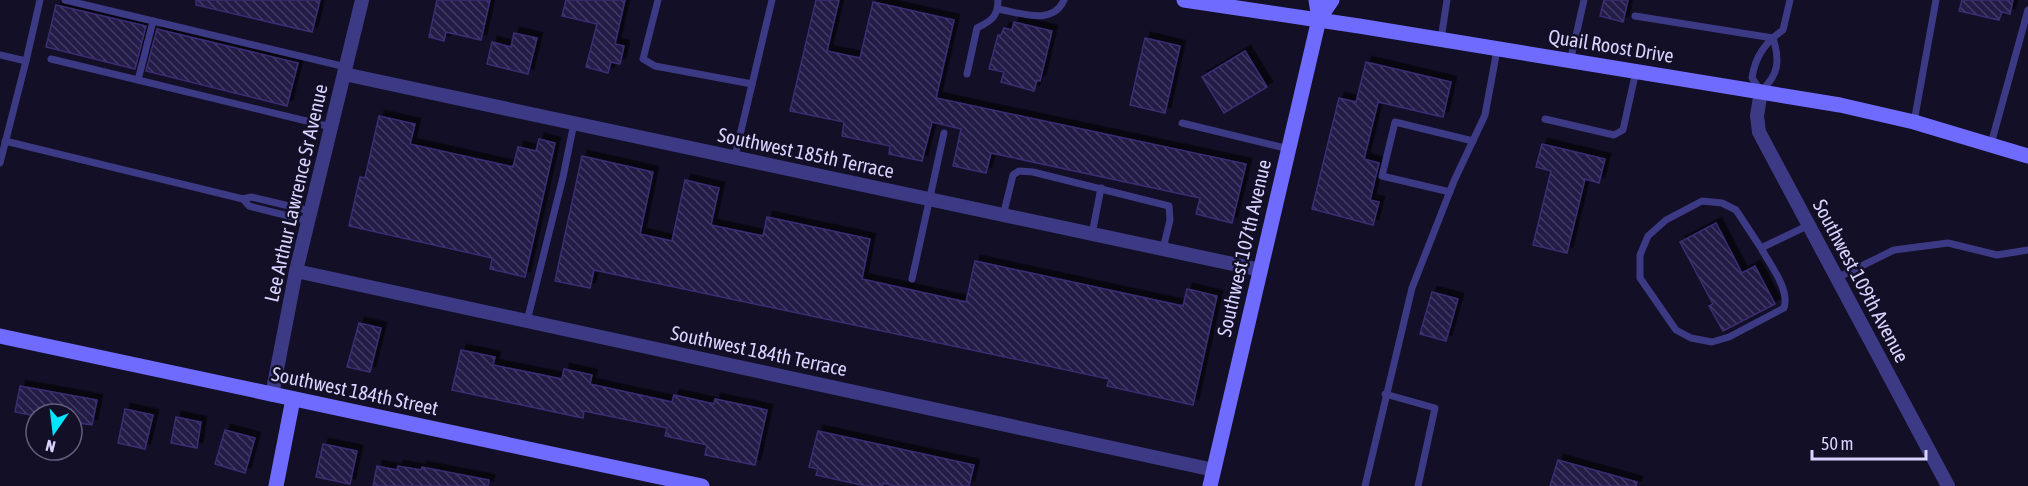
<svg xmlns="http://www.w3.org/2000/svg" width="2028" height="486" viewBox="0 0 2028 486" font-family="'Asap Condensed',sans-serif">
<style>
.building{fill:url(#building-back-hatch);stroke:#3b2d73;stroke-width:1.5;filter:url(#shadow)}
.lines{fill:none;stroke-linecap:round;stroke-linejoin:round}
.lane{stroke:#3d3a85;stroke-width:7}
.street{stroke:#3d3a85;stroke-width:14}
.secondary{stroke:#6f6bff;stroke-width:15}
.labels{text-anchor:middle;stroke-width:5;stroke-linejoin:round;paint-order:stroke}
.street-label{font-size:20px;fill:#d9d4ff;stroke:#130f26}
</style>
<defs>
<pattern id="building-back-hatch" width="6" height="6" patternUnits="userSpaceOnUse" patternTransform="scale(1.5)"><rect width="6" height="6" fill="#241b47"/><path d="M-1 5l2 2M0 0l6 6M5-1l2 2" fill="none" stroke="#433b63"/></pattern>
<filter id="shadow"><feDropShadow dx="5.5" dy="-5.5" stdDeviation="0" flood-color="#0009"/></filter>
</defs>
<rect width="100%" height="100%" fill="#130f26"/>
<g class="building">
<path d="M196 0H320L312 32 196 5Z"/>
<path d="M437 0H490L481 40 446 32 444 41 429 37Z"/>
<path d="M566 0H625L615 44 624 46 620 64 611 62 608 73 586 67 597 24 562 16Z"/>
<path d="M816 0H839L827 51 860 58 873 2 954 20 936 98 1246 164 1232 223 1196 214 1200 198 991 153 986 173 953 166 961 129 932 122 922 161 889 154 890 146 842 136 844 122 790 111Z"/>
<path d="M1604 0H1628L1623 22 1600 16Z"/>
<path d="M1962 0H2013L2010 14 2002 12 1999 20 1959 11Z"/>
<path d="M56 5 146 26 135 69 46 47Z"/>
<path d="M1014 22 1052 31 1040 81 1037 80 1034 91 1001 82 1004 72 989 69 998 35H1001L1004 28 1012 30Z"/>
<path d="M157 29 298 63 287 106 146 71Z"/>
<path d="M514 33 537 38 528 74 487 64 492 42 511 47Z"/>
<path d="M1145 38 1180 46 1165 113 1130 105Z"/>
<path d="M1245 51 1267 87 1224 113 1202 77Z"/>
<path d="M1366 62 1451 82 1443 117 1378 102 1364 159 1379 163 1370 200 1379 202 1373 225 1312 209 1339 98 1356 102Z"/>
<path d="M379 116 415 124 410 144 513 167 518 147 536 151 539 139 555 143 525 277 490 269 492 258 349 226 360 177 365 178Z"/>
<path d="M1542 144 1605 159 1599 183 1585 179 1567 253 1533 245 1551 171 1536 167Z"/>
<path d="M582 156 653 172 640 234 672 241 685 180 719 188 711 225 763 236 767 217 870 239 862 279 966 302 975 261 1183 306 1187 289 1217 296 1193 405 1107 386 1109 379 594 270 590 288 555 281Z"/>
<path d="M1716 223 1742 273 1755 266 1775 304 1723 331 1709 306 1713 304 1680 242Z"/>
<path d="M1432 292 1458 299 1446 341 1420 334Z"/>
<path d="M359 323 381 328 370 372 347 367Z"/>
<path d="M461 350 495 357 493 365 562 379 564 369 592 375 590 384 672 402 674 395 714 404 715 399 767 410 755 465 705 455 707 445 665 436 667 428 584 411 583 418 452 390Z"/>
<path d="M20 386 97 400 92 425 72 422V414H36V416L15 412Z"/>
<path d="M125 409 153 415 145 449 118 443Z"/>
<path d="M176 417 201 422 197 448 171 443Z"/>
<path d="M225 430 255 438 245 473 215 464Z"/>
<path d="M818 431 974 465 969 486H895L883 483V486H866L816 475 818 469 809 467Z"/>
<path d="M323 444 357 451 350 484 316 477Z"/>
<path d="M1558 460 1637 482 1636 486H1550Z"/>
<path d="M377 466 397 470 398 466 421 470 422 467 489 480 488 486H373Z"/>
</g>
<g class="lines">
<g class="lane">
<path d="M65 0 153 21"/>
<path d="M658 0 643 59 655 66 752 84"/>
<path d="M998 9C1021 13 1053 26 1064 0"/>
<path d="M1635 16 1773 38"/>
<path d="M1773 38C1780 60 1779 75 1761 91L1752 78C1755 56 1766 42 1783 30L1790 0"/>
<path d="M1441 39 1447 0"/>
<path d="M0 55 26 61 0 163"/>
<path d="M51 59 138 80"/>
<path d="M26 61 40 0"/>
<path d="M1570 62 1584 0"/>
<path d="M967 74 977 28C991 21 998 17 998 0"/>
<path d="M1545 119 1614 135 1623 130 1636 71"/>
<path d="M1914 122 1936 0"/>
<path d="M1182 123 1289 149"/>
<path d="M331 127 138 80 153 21 346 67"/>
<path d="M5 141 243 199"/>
<path d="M1991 144 2028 10"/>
<path d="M735 156 772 0"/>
<path d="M1450 192 1382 176 1395 122 1473 141"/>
<path d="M1003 216 1013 175 1019 171 1033 172 1169 206 1170 220 1163 249"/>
<path d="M308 221 249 206 243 199 251 197 310 211"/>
<path d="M1092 234 1101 188"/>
<path d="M1761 248C1770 265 1790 289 1784 308L1729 337 1712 342 1691 338 1676 330 1640 278V255L1648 236 1666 220 1702 201 1722 203 1736 210 1761 248 1809 225"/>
<path d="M1837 278 1894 250 1948 243 1997 255 2028 250"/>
<path d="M912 279 944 133"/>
<path d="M527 321 563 177 574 123"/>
<path d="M1385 394 1435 408 1418 486"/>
<path d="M1365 486 1412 288 1454 181 1485 115 1497 50"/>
</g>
<g class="street">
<path d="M344 74 1261 270"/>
<path d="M1761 91 1757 116 1759 132 1948 486"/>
<path d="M296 271 1214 470"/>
<path d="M272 395 296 271 362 0"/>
</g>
<g class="secondary">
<path d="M1184 0 1359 26 1840 105 1914 122 2028 156"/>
<path d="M1319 19 1332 0"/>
<path d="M0 336 702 486"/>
<path d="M276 486 293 399"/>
<path d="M1210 486 1319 19 1316 0"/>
</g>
</g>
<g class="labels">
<g class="street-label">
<text transform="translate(1611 46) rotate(9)" y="7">Quail Roost Drive</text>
<text transform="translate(806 153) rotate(12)" y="7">Southwest 185th Terrace</text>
<text transform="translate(296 193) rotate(-77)" y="7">Lee Arthur Lawrence Sr Avenue</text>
<text transform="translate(1244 248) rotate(-77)" y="7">Southwest 107th Avenue</text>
<text transform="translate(1861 281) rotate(62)" y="7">Southwest 109th Avenue</text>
<text transform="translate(759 351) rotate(12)" y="7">Southwest 184th Terrace</text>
<text transform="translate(355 391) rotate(12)" y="7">Southwest 184th Street</text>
</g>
</g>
<g transform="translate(54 432) rotate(194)"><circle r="28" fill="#130f26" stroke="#625e7d" stroke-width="1.5"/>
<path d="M0-4.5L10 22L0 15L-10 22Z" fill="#00e5ff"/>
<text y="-9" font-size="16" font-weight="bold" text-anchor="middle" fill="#d9d4ff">N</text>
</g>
<path d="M1812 450v9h114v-9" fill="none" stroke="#d9d4ff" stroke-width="3"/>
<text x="1821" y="450" font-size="18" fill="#d9d4ff" stroke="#130f26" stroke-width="4.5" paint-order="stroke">50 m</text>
</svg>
